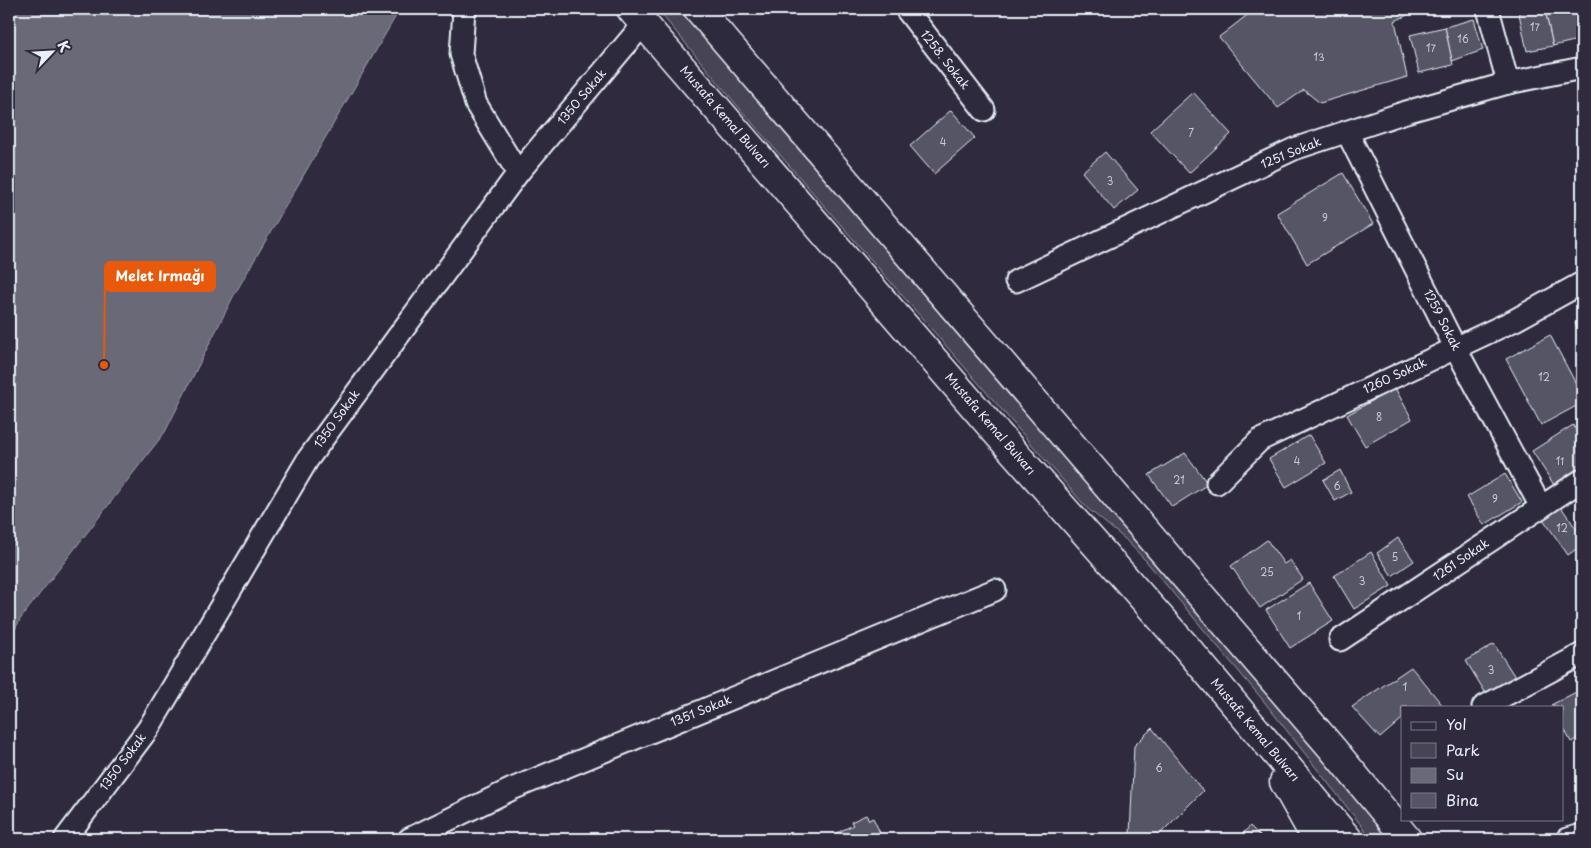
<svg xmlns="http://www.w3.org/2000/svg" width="1591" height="848" viewBox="0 0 1591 848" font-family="'Playpen Sans',sans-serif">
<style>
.green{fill:#464455;stroke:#979aa6}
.water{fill:#696978;stroke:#9c9fab}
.building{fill:#575565;stroke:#e8f1f8}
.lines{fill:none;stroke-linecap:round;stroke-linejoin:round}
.minor-casing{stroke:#e8f1f8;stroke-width:25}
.trunk-casing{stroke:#e8f1f8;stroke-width:31}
.minor{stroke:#2f2a3d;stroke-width:21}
.trunk{stroke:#2f2a3d;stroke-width:28}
.labels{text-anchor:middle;stroke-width:4.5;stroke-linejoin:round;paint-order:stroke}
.number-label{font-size:10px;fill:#c4cad3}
.street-label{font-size:12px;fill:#e8f1f8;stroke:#2f2a3d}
.leader{fill:none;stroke:#e8590c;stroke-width:2}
.callout-dot{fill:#e8590c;stroke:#2f2a3d;stroke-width:2}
.callout{fill:#e8590c;stroke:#e8590c;stroke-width:2}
.callout-label{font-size:14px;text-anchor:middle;font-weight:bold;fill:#fff}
</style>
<rect width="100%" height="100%" fill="#2f2a3d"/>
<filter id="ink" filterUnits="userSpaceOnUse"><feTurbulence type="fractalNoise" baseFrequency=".02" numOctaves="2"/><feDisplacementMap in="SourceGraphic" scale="10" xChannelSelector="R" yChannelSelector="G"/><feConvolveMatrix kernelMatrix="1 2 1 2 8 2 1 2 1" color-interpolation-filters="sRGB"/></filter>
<g filter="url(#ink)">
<path class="green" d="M657 9H683L1063 450 1392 839H1372L1262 699 1146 561 1125 539 1087 508 741 110Z"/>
<path class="water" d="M9 9H404L397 14 233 297 165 432 21 618 9 640Z"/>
<g class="building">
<path d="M1255 9H1420L1395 21 1407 77 1320 103 1304 90 1278 108 1219 37Z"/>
<path d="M1518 9H1545L1553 46 1527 51Z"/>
<path d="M1545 9H1575L1582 39 1553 46Z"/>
<path d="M1474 19 1483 50 1452 61 1445 27Z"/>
<path d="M1445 27 1453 65 1419 73 1410 35Z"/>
<path d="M1193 92 1231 134 1189 173 1150 131Z"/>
<path d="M951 110 975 138 934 174 910 146Z"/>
<path d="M1105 152 1138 190 1114 210 1082 172Z"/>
<path d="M1343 173 1373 224 1307 264 1277 213Z"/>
<path d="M1582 319V337L1575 323Z"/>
<path d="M1550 335 1582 395V403L1541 425 1506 359Z"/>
<path d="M1395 388 1412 419 1365 446 1347 415Z"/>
<path d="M1573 425 1582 440V471L1556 488 1532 451Z"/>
<path d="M1309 435 1326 463 1286 487 1269 459Z"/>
<path d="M1185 453 1208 484 1172 507 1149 475Z"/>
<path d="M1340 470 1351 492 1335 501 1323 480Z"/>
<path d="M1505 474 1522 502 1484 525 1467 497Z"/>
<path d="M1561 507 1582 537V545L1568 555 1543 519Z"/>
<path d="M1398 538 1414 561 1392 576 1377 553Z"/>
<path d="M1267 540 1284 564 1290 560 1303 579 1260 608 1231 566Z"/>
<path d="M1371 552 1391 586 1354 609 1334 576Z"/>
<path d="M1309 583 1333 621 1290 648 1266 610Z"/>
<path d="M1494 644 1517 680 1488 697 1466 661Z"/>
<path d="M1411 667 1444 707H1402V719L1380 738 1352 707Z"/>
<path d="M1582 689V736L1571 742 1562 725V707L1551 705Z"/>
<path d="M1152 728 1203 791 1155 839H1125L1130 835 1134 746Z"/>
<path d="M866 815 869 820 873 818 883 839H835L833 835 853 825 851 822Z"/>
<path d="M1250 826 1263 839H1238Z"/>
</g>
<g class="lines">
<g class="minor-casing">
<g id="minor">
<path d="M466 9 464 10 461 54 476 104 518 173"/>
<path d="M906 9 984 110"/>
<path d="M1488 9 1508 83"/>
<path d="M1347 132 1456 349 1541 507"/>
<path d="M1016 281 1294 149 1406 112 1508 83 1582 68"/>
<path d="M1217 483 1260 440 1515 320 1582 283"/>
<path d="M1340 640 1582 480"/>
<path d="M1483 707 1582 654"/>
<path d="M65 839 148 729 308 459 518 173 644 23"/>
<path d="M409 839 512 789 995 590"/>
<path d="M1567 839 1582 835"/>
</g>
</g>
<g class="trunk-casing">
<g id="trunk">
<path d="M631 9 997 433 1187 648 1348 839"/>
<path d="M698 9 1331 747 1407 839"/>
<path d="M1284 782 1316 839"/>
</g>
</g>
<use href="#minor" class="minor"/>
<use href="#trunk" class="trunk"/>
</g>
</g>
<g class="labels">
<g class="number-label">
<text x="1535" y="31">17</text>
<text x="1463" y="43">16</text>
<text x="1431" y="52">17</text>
<text x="1319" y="61">13</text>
<text x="1191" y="137">7</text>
<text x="943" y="146">4</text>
<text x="1110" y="185">3</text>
<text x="1325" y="222">9</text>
<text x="1544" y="381">12</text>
<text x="1379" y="421">8</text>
<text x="1297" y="465">4</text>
<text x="1560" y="465">11</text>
<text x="1179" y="484">21</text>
<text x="1337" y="490">6</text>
<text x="1495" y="503">9</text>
<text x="1562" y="532">12</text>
<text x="1395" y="561">5</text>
<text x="1267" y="576">25</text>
<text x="1362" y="585">3</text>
<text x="1299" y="620">1</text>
<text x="1491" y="674">3</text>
<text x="1405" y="691">1</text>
<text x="1159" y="772">6</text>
</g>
<g class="street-label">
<text transform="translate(945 60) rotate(52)" y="4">1258. Sokak</text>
<text transform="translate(582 97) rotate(-50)" y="4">1350 Sokak</text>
<text transform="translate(725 117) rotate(49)" y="4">Mustafa Kemal Bulvarı</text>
<text transform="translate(1291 153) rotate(-22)" y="4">1251 Sokak</text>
<text transform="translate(1442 320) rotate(63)" y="4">1259 Sokak</text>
<text transform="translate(1395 376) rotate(-25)" y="4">1260 Sokak</text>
<text transform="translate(337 419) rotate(-54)" y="4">1350 Sokak</text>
<text transform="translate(990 424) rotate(49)" y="4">Mustafa Kemal Bulvarı</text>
<text transform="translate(1461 560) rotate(-34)" y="4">1261 Sokak</text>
<text transform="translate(701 711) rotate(-22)" y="4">1351 Sokak</text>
<text transform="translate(1255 730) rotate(50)" y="4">Mustafa Kemal Bulvarı</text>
<text transform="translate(123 762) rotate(-53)" y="4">1350 Sokak</text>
</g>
</g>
<path class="leader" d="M104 365L105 276"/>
<circle class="callout-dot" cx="104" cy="365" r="5"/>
<rect class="callout" x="105" y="262" width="110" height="29" rx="5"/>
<g class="callout-label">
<text x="160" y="281">Melet Irmağı</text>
</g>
<rect width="1591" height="848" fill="none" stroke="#2f2a3d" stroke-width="30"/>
<rect x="15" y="15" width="1561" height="818" fill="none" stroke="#e8f1f8" stroke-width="2" filter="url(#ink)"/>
<rect x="1401" y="706" width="162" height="115" fill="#2f2a3d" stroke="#797a88"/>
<rect x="1411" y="722" width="25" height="8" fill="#2f2a3d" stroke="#797a88"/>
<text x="1446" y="730" font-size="15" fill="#e8f1f8">Yol</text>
<rect x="1411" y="743" width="25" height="15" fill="#464455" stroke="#797a88"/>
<text x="1446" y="756" font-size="15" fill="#e8f1f8">Park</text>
<rect x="1411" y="768" width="25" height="15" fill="#696978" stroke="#797a88"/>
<text x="1446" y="780" font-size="15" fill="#e8f1f8">Su</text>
<rect x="1411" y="793" width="25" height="15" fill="#575565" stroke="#797a88"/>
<text x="1446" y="806" font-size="15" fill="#e8f1f8">Bina</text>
<g transform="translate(52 52) rotate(65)" stroke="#2f2a3d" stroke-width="4" paint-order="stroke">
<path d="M0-4L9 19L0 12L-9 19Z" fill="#e8f1f8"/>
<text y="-8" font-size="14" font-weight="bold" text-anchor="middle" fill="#e8f1f8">K</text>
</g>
</svg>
